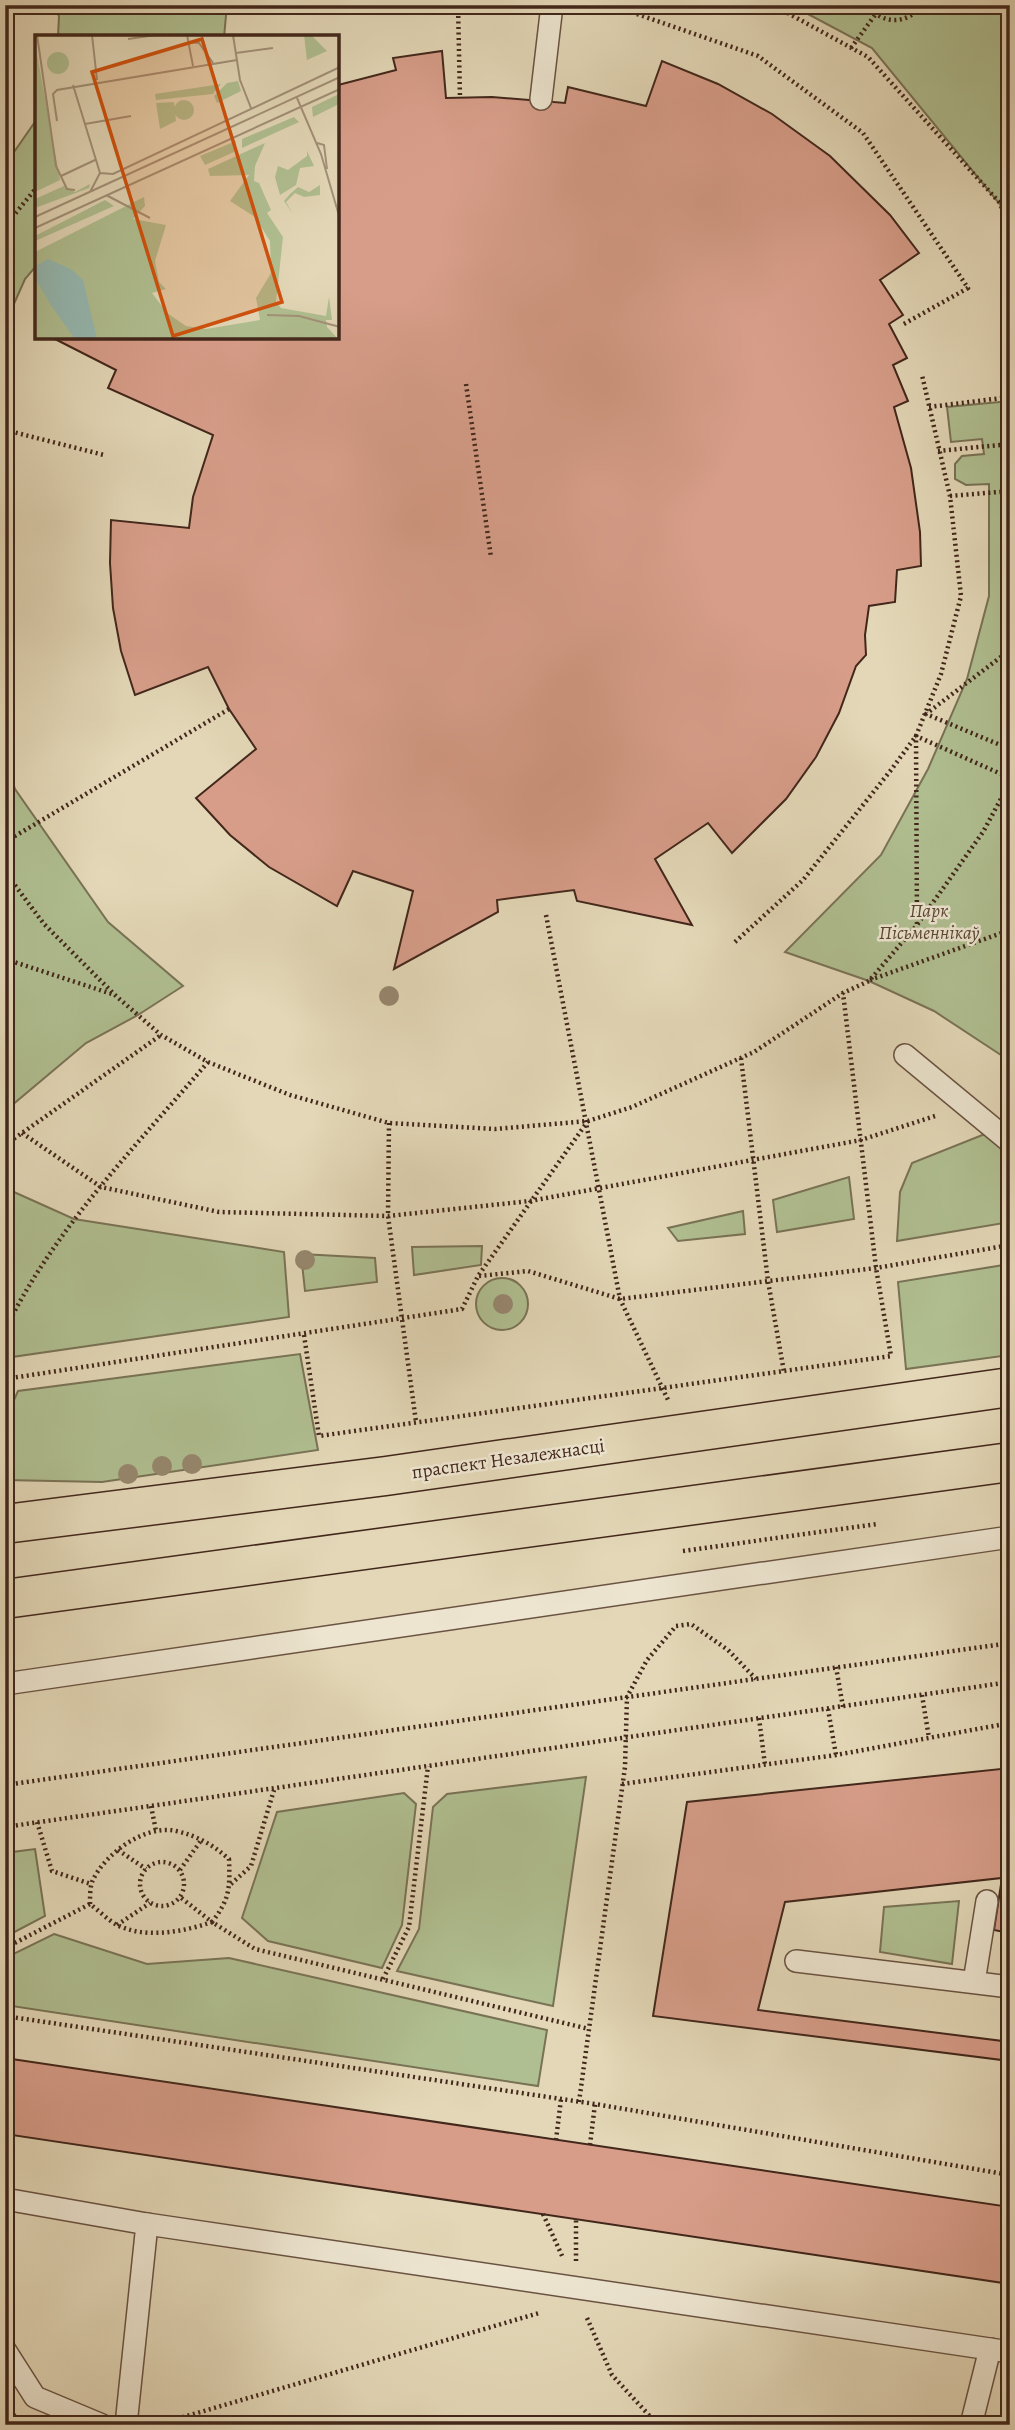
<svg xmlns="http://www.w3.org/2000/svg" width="1015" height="2430" viewBox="0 0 1015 2430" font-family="Alegreya,serif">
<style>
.green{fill:#b0bf91;stroke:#797356;stroke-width:2}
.building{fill:#d79d89;stroke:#42271b;stroke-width:2}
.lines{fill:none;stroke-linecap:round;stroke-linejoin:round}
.lane-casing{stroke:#6a5342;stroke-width:24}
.primary-casing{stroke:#42271b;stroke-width:41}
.path{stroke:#42271b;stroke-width:4.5;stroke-dasharray:2 3.5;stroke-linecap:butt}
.lane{stroke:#ede5d0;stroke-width:21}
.primary{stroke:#e3d7b7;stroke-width:38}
.tree{fill:#97876e}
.labels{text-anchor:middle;stroke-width:5;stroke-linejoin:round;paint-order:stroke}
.park-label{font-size:19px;font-style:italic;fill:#584533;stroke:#ede5d0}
.street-label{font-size:19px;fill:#42271b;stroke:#ede5d0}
.inset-road{fill:none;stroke:#a39179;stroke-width:2}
.view{fill:#cf520e;fill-opacity:0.15;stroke:#cf520e;stroke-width:3.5}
.inset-edge{fill:none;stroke:#42271b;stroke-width:3.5}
</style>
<rect width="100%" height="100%" fill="#e3d7b7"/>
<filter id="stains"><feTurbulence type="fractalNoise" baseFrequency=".00286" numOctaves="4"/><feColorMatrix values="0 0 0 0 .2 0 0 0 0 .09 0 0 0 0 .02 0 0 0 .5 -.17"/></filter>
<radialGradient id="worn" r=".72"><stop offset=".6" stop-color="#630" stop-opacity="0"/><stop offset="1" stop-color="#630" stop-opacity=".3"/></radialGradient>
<g class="green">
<path d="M53 5H227L224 37H58L59 16Z"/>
<path d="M791 5H1010V225L1003 208 872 48Z"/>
<path d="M37 119V265L25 279 5 324V165Z"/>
<path d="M1010 401V1061L934 1011 869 981 785 952 881 855 928 769 967 679 989 596V484L966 485 955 479V464L962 456 984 454 982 439 951 442 947 407Z"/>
<path d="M5 758 15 789 108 922 183 986 138 1015 86 1043 5 1111Z"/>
<path d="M1010 1124V1222L897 1241 900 1192 912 1163Z"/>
<path d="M849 1177 854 1219 777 1232 773 1200Z"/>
<path d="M5 1188 74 1219 284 1252 289 1317 5 1358Z"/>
<path d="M743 1211 745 1234 678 1241 668 1228Z"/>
<path d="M482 1246 481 1265 414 1275 412 1247Z"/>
<path d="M301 1254 375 1258 377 1282 305 1291Z"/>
<path d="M1010 1264V1355L906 1369 898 1282Z"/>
<circle cx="502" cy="1304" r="26"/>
<path d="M300 1354 318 1450 102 1482 5 1480V1420L18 1391Z"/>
<path d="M586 1777 553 2006 397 1971 419 1929 433 1807 447 1794Z"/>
<path d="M404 1793 416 1804 402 1925 382 1968 268 1941 242 1918 277 1812Z"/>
<path d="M35 1849 45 1916 5 1937V1853Z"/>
<path d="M959 1901 952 1964 880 1952 884 1907Z"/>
<path d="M54 1934 147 1964 229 1958 547 2030 538 2086 5 2005V1958Z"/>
</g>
<g class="building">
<path d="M442 51 446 98 492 97 565 103 568 87 646 106 662 61 718 84 772 114 830 156 890 215 919 253 880 280 903 315 889 324 907 358 893 365 908 401 894 407 911 468 920 532 921 566 897 570 895 602 869 606 865 635 866 655 856 666 839 713 816 757 786 799 732 853 708 823 655 859 692 925 577 901 574 890 497 900 498 912 394 969 413 891 353 871 337 906 269 867 230 835 196 798 256 749 229 709 208 667 135 695 121 651 113 608 110 563 111 520 189 528 193 497 213 435 108 388 116 370 53 338H338V85L396 70 393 58Z"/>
<path d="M1010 1768V1953L1007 1952 1009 1933 994 1930 1002 1878 785 1902 758 2010 1010 2042V2061L653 2016 687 1802Z"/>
<path d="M5 2058 1010 2207V2284L5 2134Z"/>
</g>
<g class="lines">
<g class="lane-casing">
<g id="lane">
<path d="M541 99 552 5"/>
<path d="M905 1055 1010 1142"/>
<path d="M5 1684 1010 1537"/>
<path d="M796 1961 1010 1987"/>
<path d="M974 1982 987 1901"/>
<path d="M5 2199 147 2224 1010 2352"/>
<path d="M5 2350 35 2397 102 2425"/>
<path d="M126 2425 147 2224"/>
<path d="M971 2425 990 2349"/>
</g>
</g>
<g class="primary-casing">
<g id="primary">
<path d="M5 1524 386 1476 1010 1387"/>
<path d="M5 1599 1010 1462"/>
</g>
</g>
<g class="path">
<path d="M458 5 460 98"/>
<path d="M611 5 758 56 863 133 968 288 902 325"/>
<path d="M773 5 868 57 999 202 1010 225"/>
<path d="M866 5C883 25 906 25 923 5"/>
<path d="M982 5 1010 16"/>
<path d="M235 37 239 34"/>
<path d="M851 48 875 15"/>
<path d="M5 226 37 187"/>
<path d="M466 384 491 557"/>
<path d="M929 407 1010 397"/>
<path d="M5 430 104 455"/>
<path d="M938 451 1010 444"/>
<path d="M950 496 1010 491"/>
<path d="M1010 650 926 714 1010 749"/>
<path d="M5 842 229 709"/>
<path d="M5 872 44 924 116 996 161 1035 208 1062 290 1095 389 1123 495 1129 588 1121 632 1107 754 1052 843 993 869 981 917 925 983 832 1010 782"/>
<path d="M546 915 620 1299 668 1400"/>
<path d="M917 924 916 736 1010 778"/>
<path d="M735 942 803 880 891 770 916 736 941 674 961 596 950 496 922 375"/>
<path d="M5 959 112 994"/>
<path d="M870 980 1010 930"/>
<path d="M741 1058 768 1281 784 1372"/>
<path d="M389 1123 388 1216 416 1422"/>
<path d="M22 1133 101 1187 219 1212 388 1216 530 1201 861 1140 935 1116"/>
<path d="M5 1145 161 1035"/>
<path d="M479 1276 528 1271 620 1299 876 1268 1010 1245"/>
<path d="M5 1330C54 1229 136 1146 208 1062"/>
<path d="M304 1335 319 1436 891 1356 876 1268 843 993"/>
<path d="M5 1379 462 1309 478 1276 588 1121"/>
<path d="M683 1551 877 1524"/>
<path d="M836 1667 843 1707"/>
<path d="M922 1695 929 1738"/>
<path d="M828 1709 836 1755"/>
<path d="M759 1718 765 1765"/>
<path d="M622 1784 836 1755 1010 1723"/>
<path d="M5 1785 1010 1643"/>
<path d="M151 1806 156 1831"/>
<path d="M37 1822 52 1871 91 1884"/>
<path d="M5 1827 1010 1682"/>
<path d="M118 1850 146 1869"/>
<circle cx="162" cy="1884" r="22"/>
<path d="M180 1870 202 1839"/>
<path d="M231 1884 251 1866 274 1790"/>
<path d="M90 1904C90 1897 90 1888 92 1882 104 1854 145 1824 176 1831 198 1836 213 1845 229 1859 230 1888 230 1899 212 1922L180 1897"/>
<path d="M117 1925 150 1903"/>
<path d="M5 1948 90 1904C98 1910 108 1920 117 1925 145 1939 183 1932 212 1922L255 1949 589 2029"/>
<path d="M383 1979 409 1927 428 1766"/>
<path d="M5 2016 595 2104 1010 2175"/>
<path d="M579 2102 625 1767 627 1697 647 1660 676 1626 691 1624 728 1650 756 1679"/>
<path d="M556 2140 561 2099"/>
<path d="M590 2145 595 2104"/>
<path d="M543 2214 563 2258"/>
<path d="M576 2261V2219"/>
<path d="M587 2318 612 2375 658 2425"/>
<path d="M5 2421 15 2413"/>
<path d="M156 2425 539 2313"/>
</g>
<use href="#lane" class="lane"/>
<use href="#primary" class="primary"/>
</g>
<g class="tree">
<circle cx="389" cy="996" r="10"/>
<circle cx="305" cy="1260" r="10"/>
<circle cx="503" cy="1304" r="10"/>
<circle cx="192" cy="1464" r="10"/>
<circle cx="162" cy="1466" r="10"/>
<circle cx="128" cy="1474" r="10"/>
</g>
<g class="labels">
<g class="park-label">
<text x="929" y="917">Парк<tspan x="929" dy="22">Пісьменнікаў</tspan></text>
</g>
<g class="street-label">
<text transform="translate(508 1458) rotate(-8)" y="7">праспект Незалежнасці</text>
</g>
</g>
<g transform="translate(35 35)">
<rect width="304" height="304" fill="#e3d7b7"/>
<path d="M269 0H276L292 16 272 25ZM0 8 25 145 0 157ZM12 28a11 11 0 1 1 22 0a11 11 0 1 1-22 0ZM203 46 206 56 182 68 179 61 192 48ZM186 49 178 59 121 65 120 59ZM304 59V69L278 82 277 72ZM139 75a10 10 0 1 1 20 0a10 10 0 1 1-20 0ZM139 67 141 86 125 94 121 68ZM259 82 264 87 207 113V104ZM201 106 199 117 170 130 165 121ZM230 108 220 131 219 146 224 148 236 175 232 178 248 202 241 267 246 273 291 281 294 262 297 285H291L292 292 303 304H0V217L109 162 110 171 98 184 131 190 120 226 124 247 131 254 117 258 132 278 151 291 171 294 225 285 221 263 236 238 235 206 220 182 195 166 214 140 175 141 173 134ZM272 116 279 131 265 133 261 150 245 160 240 142 243 131 253 135 272 121ZM55 149 54 153 0 173V164L29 151 40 157ZM285 150V160L269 162 260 158 251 167 258 179 249 166 255 159 263 152 274 157ZM70 165 79 171 0 206V201Z" fill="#b0bf91"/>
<path d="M13 224 36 234 48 245 62 304H40L17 272 0 243V231Z" fill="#95b9b2"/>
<path class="inset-road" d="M2 0 21 131 32 154 40 155M57 0 62 45M152 0 158 31M198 0 205 45 216 73M93 4 121 0M153 7 164 8 178 28M201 18 238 13M38 50 65 138M262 63 286 119 305 184M22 86 18 59 22 55 202 25M50 89 96 81M282 108 289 110 292 134M65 138 78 139 305 32M26 141 60 125M55 157 65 138M71 160 115 183M0 182 305 42M0 193 305 54M232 280 264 281 305 292"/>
<path class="view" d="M167 4 247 267 138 301 57 37Z"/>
<rect width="304" height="304" class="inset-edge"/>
</g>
<rect width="1015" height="2430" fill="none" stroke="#e3d7b7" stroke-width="28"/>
<rect x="7" y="7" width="1001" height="2416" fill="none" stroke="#42271b" stroke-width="3.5"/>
<rect x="14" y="14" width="987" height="2402" fill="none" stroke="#42271b" stroke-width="2"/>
<rect width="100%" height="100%" filter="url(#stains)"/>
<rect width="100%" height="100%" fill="url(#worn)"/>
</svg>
